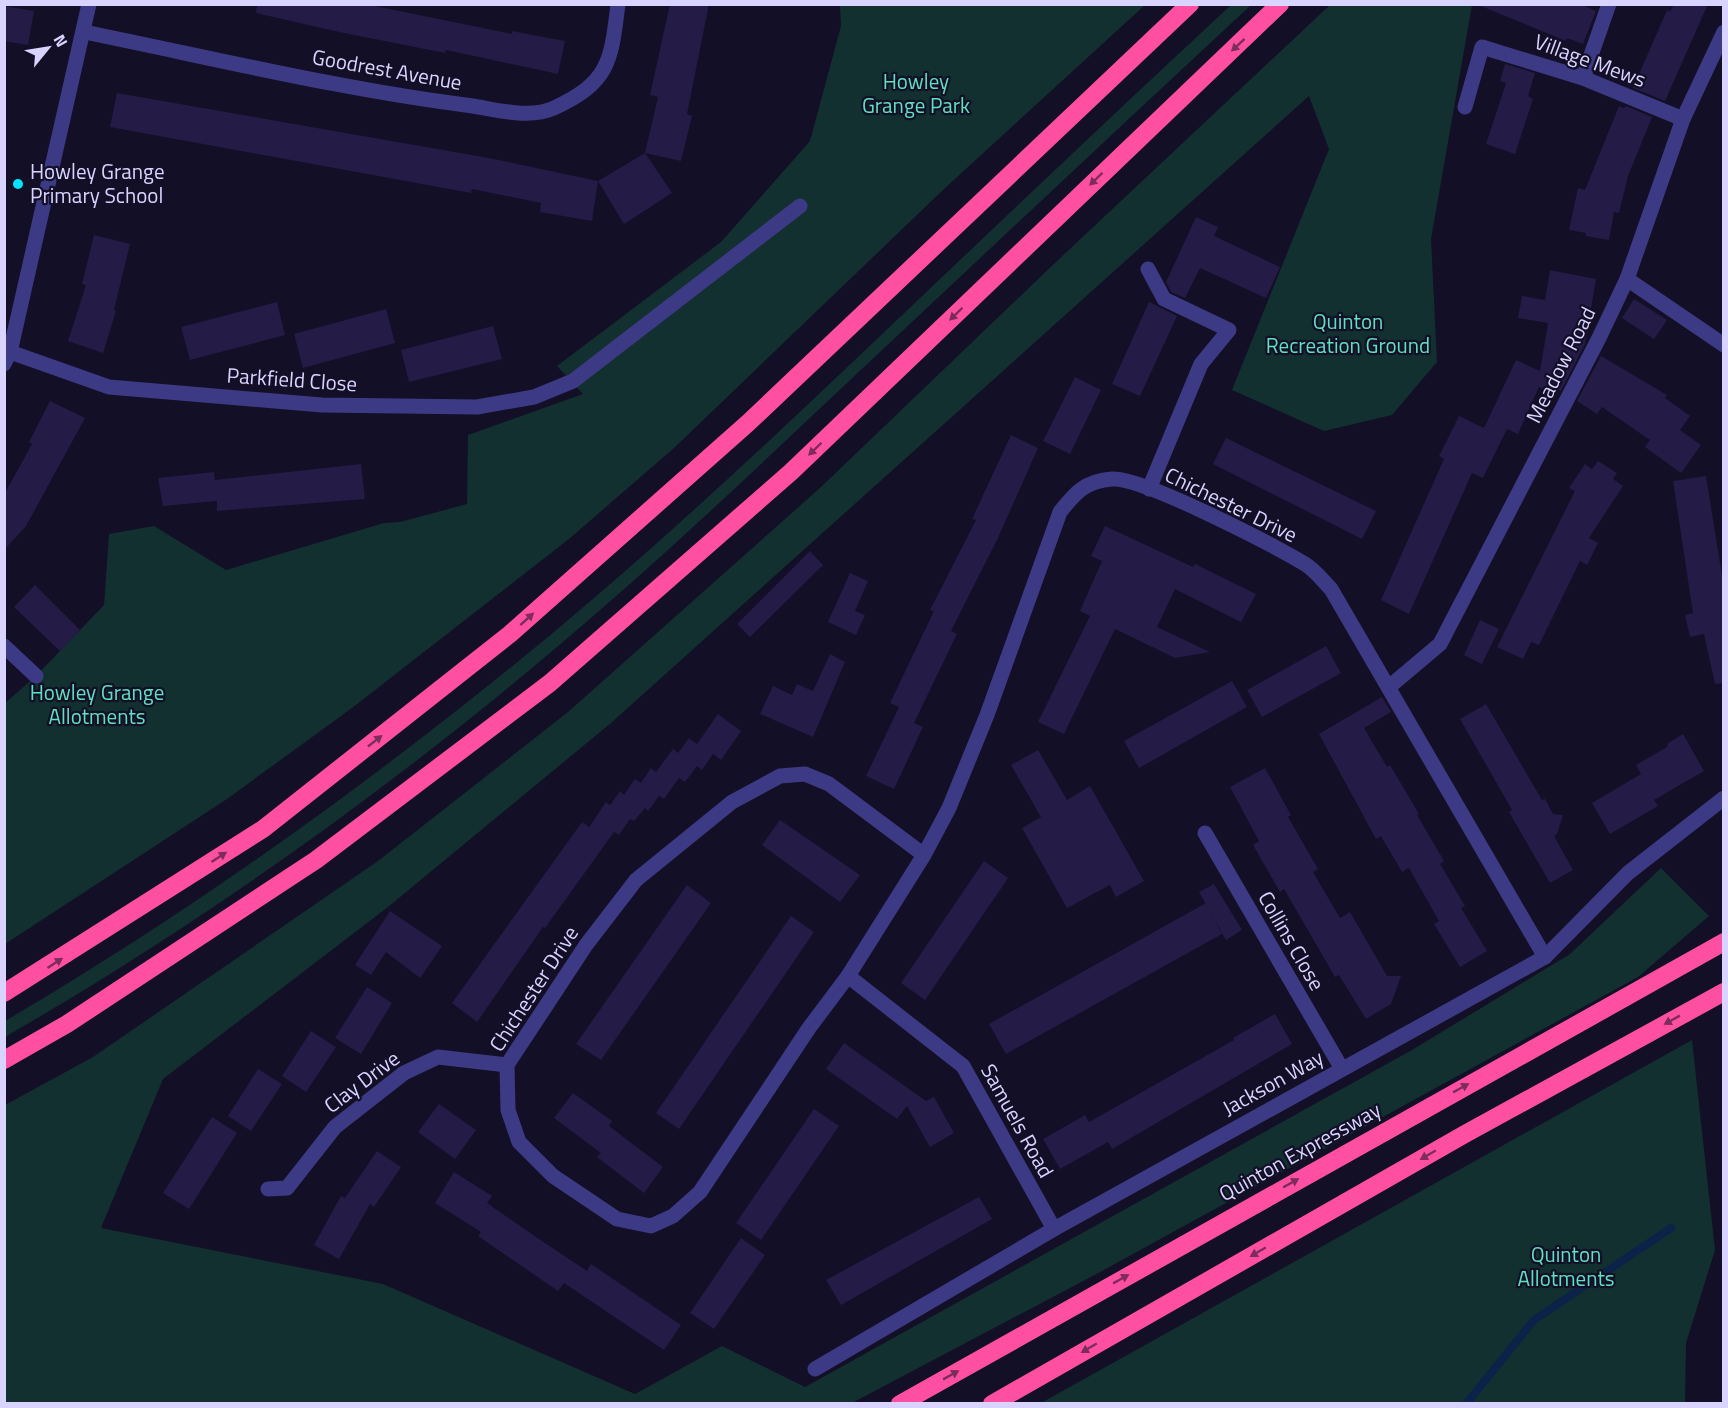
<svg xmlns="http://www.w3.org/2000/svg" width="1728" height="1408" viewBox="0 0 1728 1408" font-family="'Titillium Web',sans-serif">
<style>
.green{fill:#12302f}
.lines{fill:none;stroke-linecap:round;stroke-linejoin:round}
.stream{stroke:#0c2248;stroke-width:8}
.building{fill:#241b47}
.minor{stroke:#3d3a85;stroke-width:15}
.highway{stroke:#ff4fa3;stroke-width:18}
.oneway{fill:#7d2c5e}
.poi-dot{fill:#00e5ff;stroke:#130f26;stroke-width:2}
.labels{text-anchor:middle;stroke-width:4.5;stroke-linejoin:round;paint-order:stroke}
.street-label{font-size:21px;fill:#d9d4ff;stroke:#130f26}
.park-label{font-size:21px;fill:#5fe0c0;stroke:#130f26}
.poi-label{font-size:21px;fill:#d9d4ff;stroke:#130f26;text-anchor:start}
</style>
<rect width="100%" height="100%" fill="#130f26"/>
<g class="green">
<path d="M1331 4 1472 5 1431 239 1437 362 1392 415 1324 431 1232 390 1329 149 1309 96 611 723 388 907 163 1079 101 1228 383 1284 635 1394 722 1346 805 1387 1412 1050 1570 954 1661 868 1709 916 1638 977 1102 1271 852 1403H5V1105L93 1057 378 861 568 712 821 487 1057 261Z"/>
<path d="M840 5H1145L944 189 674 448 569 539 352 708 227 799 5 944V703L36 676 104 605 109 534 154 526 226 570 384 523 400 522 467 504 468 435 583 394 557 366 721 242 810 141 841 26Z"/>
<path d="M1231 5H1251C1122 125 993 246 864 367 763 462 663 558 557 647 386 792 199 925 5 1037V1021C196 909 377 778 548 637 655 548 757 453 858 357 982 239 1106 121 1231 5Z"/>
<path d="M1692 1040 1715 1250 1686 1343 1685 1403H1041Z"/>
</g>
<g class="lines">
<path class="stream" d="M1466 1404 1534 1320 1671 1228"/>
</g>
<g class="building">
<path d="M257 4H365L512 34V31L565 41 558 74 446 50 445 53 339 32 256 13Z"/>
<path d="M670 4H709L687 114 692 116 681 161 645 153 658 97 650 95Z"/>
<path d="M1476 4H1580L1596 11 1583 44 1567 38 1566 41Z"/>
<path d="M1674 4H1708L1665 101 1633 88 1667 10 1670 12Z"/>
<path d="M4 6 34 11 28 45 4 41Z"/>
<path d="M1505 64 1535 73 1528 96 1533 99 1515 154 1486 144 1506 83 1500 81Z"/>
<path d="M117 93 489 158 598 181 592 221 540 212 541 203 472 189 471 193 110 127Z"/>
<path d="M1619 106 1624 108 1626 106 1652 117 1628 176 1619 213 1614 212 1609 240 1585 236 1586 233 1569 230 1578 188 1585 190Z"/>
<path d="M645 153 672 193 624 224 598 181Z"/>
<path d="M1196 217 1218 227 1214 236 1280 267 1266 298 1200 268 1185 298 1171 292 1166 282Z"/>
<path d="M94 235 130 244 114 310 116 311 103 353 68 341 86 285 82 284Z"/>
<path d="M1550 270 1596 279 1585 344 1561 391 1556 388 1554 394 1539 387 1518 434 1507 429 1483 478 1472 473 1409 614 1381 600 1444 459 1439 456 1459 416 1484 428 1516 360 1540 371 1548 323 1518 318 1522 296 1545 300Z"/>
<path d="M1634 299 1667 320 1654 339 1622 318Z"/>
<path d="M277 302 285 335 190 360 181 327Z"/>
<path d="M1149 302 1177 316 1140 396 1112 384Z"/>
<path d="M386 309 395 343 303 368 294 334Z"/>
<path d="M493 326 502 359 409 382 401 350Z"/>
<path d="M1601 356 1667 395 1665 398 1690 416 1680 430 1701 445 1681 473 1645 447 1650 440 1602 407 1597 414 1577 401Z"/>
<path d="M1075 377 1101 390 1070 454 1043 441Z"/>
<path d="M50 401 85 418 26 526 4 550V495L32 444 29 442Z"/>
<path d="M1011 435 1038 448 998 538 951 631 957 634 914 723 923 727 894 789 866 776 899 707 890 703 934 611 930 610 976 520 972 519Z"/>
<path d="M1226 438 1376 511 1362 539 1213 464Z"/>
<path d="M1598 461 1617 473 1613 479 1623 486 1589 538 1598 543 1587 565 1580 561 1539 645 1531 642 1523 659 1497 647 1575 491 1569 488 1585 464 1592 469Z"/>
<path d="M361 464 365 499 217 511V501L163 506 158 478 214 472 215 480Z"/>
<path d="M1706 476 1724 588V683L1715 684 1704 634 1690 637 1685 615 1693 613 1673 481Z"/>
<path d="M1105 526 1193 567 1195 564 1256 594 1241 622 1175 589 1157 627 1210 652 1175 658 1115 629 1064 734 1038 722 1090 616 1080 611 1102 561 1091 556Z"/>
<path d="M810 551 823 565 750 637 737 624Z"/>
<path d="M850 573 868 581 855 611 865 615 856 635 828 622Z"/>
<path d="M35 585 80 630 60 651 14 607Z"/>
<path d="M1480 620 1499 629 1482 664 1464 655Z"/>
<path d="M1326 646 1341 673 1262 717 1247 690Z"/>
<path d="M830 654 845 662 813 737 760 714 773 686 792 695 797 684 813 691Z"/>
<path d="M1232 681 1247 707 1139 768 1124 741Z"/>
<path d="M1382 697 1391 712 1364 728 1387 767 1390 765 1419 814 1417 815 1444 861 1440 864 1465 906 1461 908 1487 951 1460 967 1434 924 1439 921 1409 868 1402 872 1381 836 1376 839 1319 734Z"/>
<path d="M1486 704 1542 800 1545 799 1553 814 1563 815 1557 834 1554 836 1573 870 1550 883 1509 812 1512 810 1460 719Z"/>
<path d="M718 714 741 731 721 760 713 754 702 770 697 766 685 782 679 778 664 799 659 796 648 811 645 808 634 821 630 819 619 835 614 832 545 928 543 927 477 1022 452 1003 582 822 589 827 606 802 610 805 620 791 624 795 635 779 641 783 651 768 656 772 673 749 678 753 689 738 697 744Z"/>
<path d="M1683 734 1704 771 1654 800 1658 806 1610 834 1592 803 1641 774 1636 765 1667 747 1668 743Z"/>
<path d="M1038 750 1067 800 1090 786 1144 881 1116 897 1110 885 1067 908 1022 828 1041 817 1011 765Z"/>
<path d="M1265 768 1291 815 1288 817 1318 869 1313 872 1340 918 1350 912 1387 976H1401L1391 1004 1366 1019 1339 975 1335 977 1284 889 1280 892 1253 845 1259 841 1230 787Z"/>
<path d="M780 820 860 875 840 902 762 845Z"/>
<path d="M984 861 1008 878 925 1000 901 983Z"/>
<path d="M1214 884 1242 930 1226 940 1199 892Z"/>
<path d="M687 885 711 903 601 1060 576 1044Z"/>
<path d="M1206 903 1222 934 1006 1054 989 1024Z"/>
<path d="M390 911 442 946 420 978 386 952 371 975 355 965Z"/>
<path d="M791 916 814 932 679 1129 656 1113Z"/>
<path d="M367 987 392 1003 361 1054 335 1038Z"/>
<path d="M1275 1014 1292 1044 1112 1149 1108 1142 1060 1169 1043 1139 1085 1115 1089 1122 1234 1040 1233 1038Z"/>
<path d="M311 1031 336 1047 306 1092 282 1076Z"/>
<path d="M844 1043 926 1101 934 1097 954 1133 930 1147 907 1106 897 1119 826 1069Z"/>
<path d="M258 1069 282 1084 251 1131 228 1116Z"/>
<path d="M573 1093 612 1121 609 1126 663 1167 644 1193 597 1157 601 1153 554 1118Z"/>
<path d="M439 1104 476 1130 455 1159 418 1132Z"/>
<path d="M814 1109 839 1126 761 1240 736 1223Z"/>
<path d="M212 1117 237 1133 189 1209 163 1193Z"/>
<path d="M377 1151 401 1167 374 1207 370 1204 339 1259 314 1245 341 1196 345 1198Z"/>
<path d="M454 1172 492 1196 487 1203 539 1239 587 1271 591 1264 681 1325 664 1350 564 1283 558 1291 478 1236 481 1232 435 1203Z"/>
<path d="M979 1197 992 1219 841 1305 826 1280Z"/>
<path d="M741 1238 765 1255 714 1329 690 1313Z"/>
</g>
<g class="lines">
<g class="minor">
<path d="M84 32C213 58 343 90 473 106 498 110 530 119 554 108 610 82 611 61 618 4"/>
<path d="M1583 78 1609 4"/>
<path d="M1465 107 1482 47 1583 78 1683 119"/>
<path d="M1148 269 1164 299 1229 330 1201 364 1149 489"/>
<path d="M1627 279 1724 345"/>
<path d="M10 352 109 387 322 405 477 407 534 397 573 381 800 206"/>
<path d="M4 364 10 352 89 4"/>
<path d="M4 646 36 676"/>
<path d="M1389 687 1440 644 1599 338 1627 279 1683 119 1724 32"/>
<path d="M1205 833 1342 1069"/>
<path d="M924 855 829 784 805 774 780 776 732 802 636 880 586 945 507 1065 508 1110 519 1142 553 1176 617 1219 651 1226 673 1216 700 1192 809 1028 848 976 924 855 949 808 987 715 1060 512C1075 493 1085 481 1112 479 1143 477 1273 545 1305 564 1315 570 1323 581 1331 589L1545 957"/>
<path d="M848 976 963 1066 1054 1229"/>
<path d="M268 1189 287 1188 335 1127 404 1073 438 1057 507 1065"/>
<path d="M815 1369 1054 1229 1545 957 1628 873 1724 798"/>
</g>
<g class="highway">
<path d="M4 993 263 829 510 634 748 423 1190 4"/>
<path d="M4 1060 67 1024 316 860 550 683 791 472 1280 4"/>
<path d="M900 1404 1724 942"/>
<path d="M992 1404 1465 1134 1724 992"/>
</g>
</g>
<defs><path id="oneway-solid" d="M-6-.8H1V-3.2L6.5 0L1 3.2V.8H-6Z" transform="scale(1.5)"/></defs>
<g class="oneway">
<use href="#oneway-solid" transform="translate(1238 45) rotate(137)"/>
<use href="#oneway-solid" transform="translate(1096 179) rotate(136)"/>
<use href="#oneway-solid" transform="translate(956 314) rotate(136)"/>
<use href="#oneway-solid" transform="translate(815 449) rotate(136)"/>
<use href="#oneway-solid" transform="translate(527 619) rotate(-42)"/>
<use href="#oneway-solid" transform="translate(375 741) rotate(-38)"/>
<use href="#oneway-solid" transform="translate(219 857) rotate(-33)"/>
<use href="#oneway-solid" transform="translate(55 963) rotate(-33)"/>
<use href="#oneway-solid" transform="translate(1672 1020) rotate(151)"/>
<use href="#oneway-solid" transform="translate(1461 1088) rotate(-29)"/>
<use href="#oneway-solid" transform="translate(1428 1155) rotate(150)"/>
<use href="#oneway-solid" transform="translate(1291 1183) rotate(-29)"/>
<use href="#oneway-solid" transform="translate(1258 1252) rotate(150)"/>
<use href="#oneway-solid" transform="translate(1121 1279) rotate(-29)"/>
<use href="#oneway-solid" transform="translate(1089 1348) rotate(150)"/>
<use href="#oneway-solid" transform="translate(951 1375) rotate(-29)"/>
</g>
<circle class="poi-dot" cx="18" cy="184" r="6"/>
<g class="labels">
<g class="street-label">
<text transform="translate(1590 61) rotate(20)" y="7">Village Mews</text>
<text transform="translate(387 70) rotate(10)" y="7">Goodrest Avenue</text>
<text transform="translate(1561 365) rotate(-63)" y="7">Meadow Road</text>
<text transform="translate(292 380) rotate(4)" y="7">Parkfield Close</text>
<text transform="translate(1231 505) rotate(26)" y="7">Chichester Drive</text>
<text transform="translate(1291 941) rotate(60)" y="7">Collins Close</text>
<text transform="translate(534 989) rotate(-57)" y="7">Chichester Drive</text>
<text transform="translate(362 1082) rotate(-37)" y="7">Clay Drive</text>
<text transform="translate(1273 1083) rotate(-29)" y="7">Jackson Way</text>
<text transform="translate(1017 1121) rotate(61)" y="7">Samuels Road</text>
<text transform="translate(1300 1152) rotate(-29)" y="7">Quinton Expressway</text>
</g>
<g class="park-label">
<text x="916" y="89">Howley<tspan x="916" dy="24">Grange Park</tspan></text>
<text x="1348" y="329">Quinton<tspan x="1348" dy="24">Recreation Ground</tspan></text>
<text x="97" y="700">Howley Grange<tspan x="97" dy="24">Allotments</tspan></text>
<text x="1566" y="1262">Quinton<tspan x="1566" dy="24">Allotments</tspan></text>
</g>
<g class="poi-label">
<text x="30" y="179">Howley Grange<tspan x="30" dy="24">Primary School</tspan></text>
</g>
</g>
<rect width="1728" height="1408" fill="none" stroke="#d9d4ff" stroke-width="12"/>
<g transform="translate(48 48) rotate(60)" stroke="#130f26" stroke-width="4.5" paint-order="stroke">
<path d="M0-4.5L10 22L0 15L-10 22Z" fill="#d9d4ff"/>
<text y="-9" font-size="16" font-weight="bold" text-anchor="middle" fill="#d9d4ff">N</text>
</g>
</svg>
